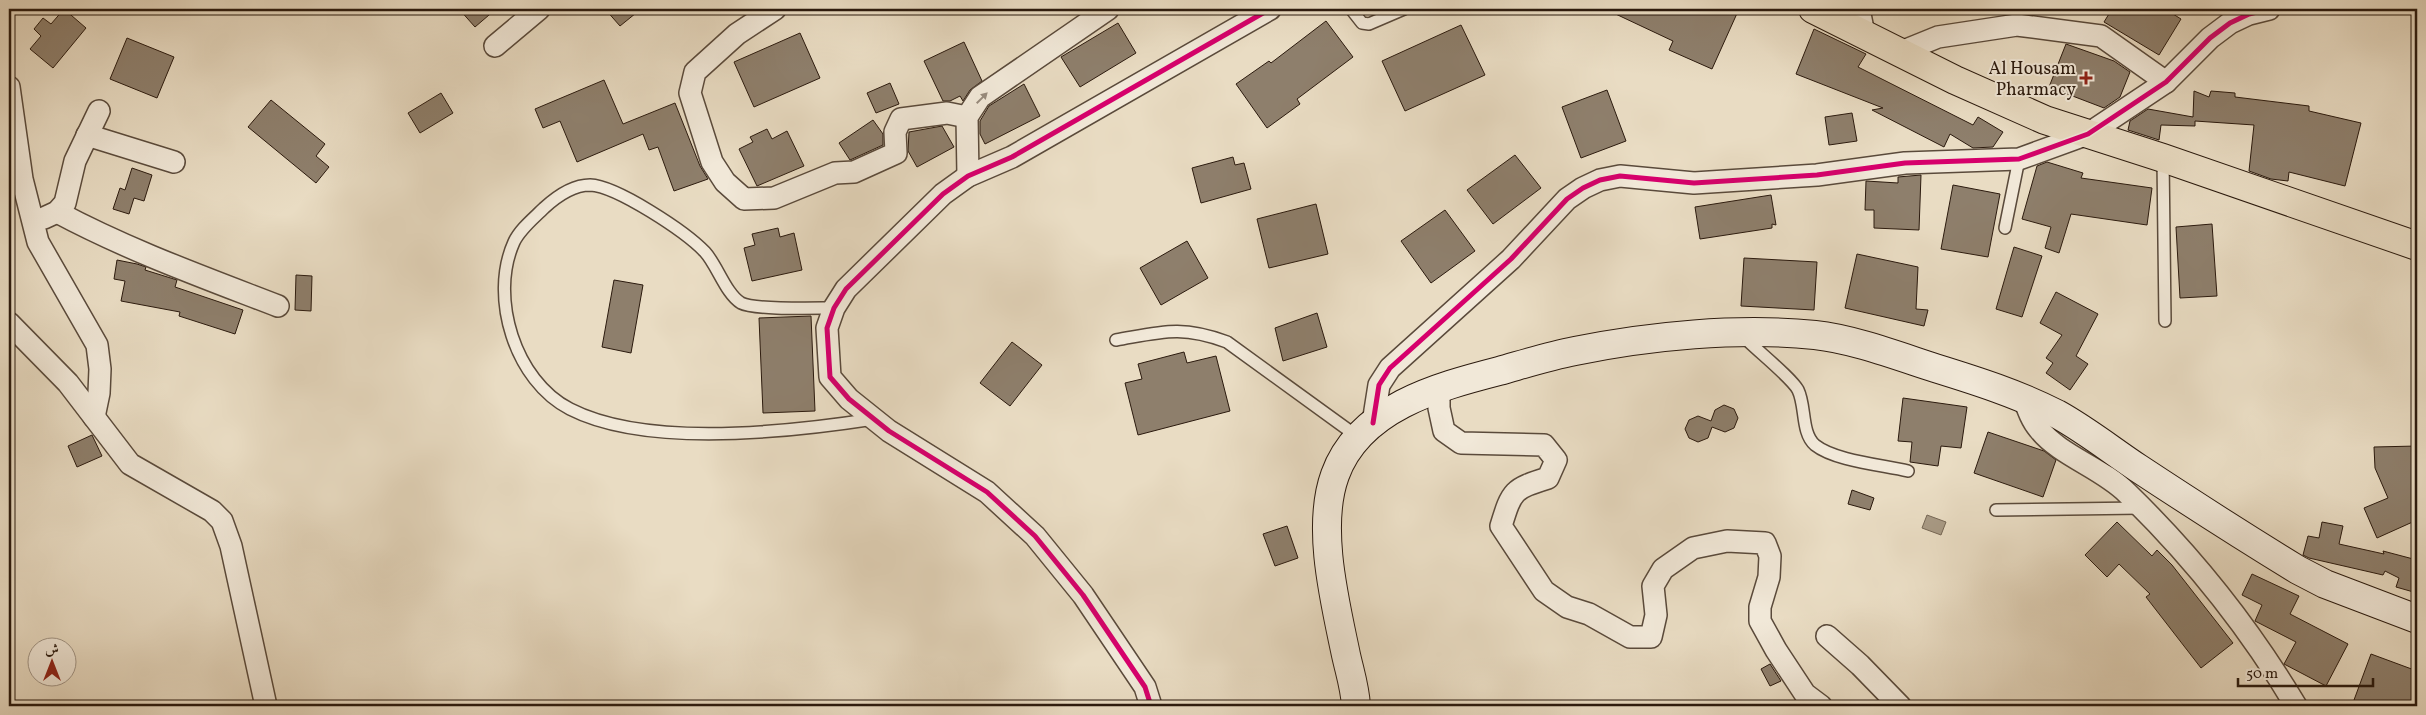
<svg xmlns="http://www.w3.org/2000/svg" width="2426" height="715" viewBox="0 0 2426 715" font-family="Vollkorn,Amiri,serif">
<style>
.water{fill:#a89a85;stroke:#766755}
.building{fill:#8e7f6c;stroke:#2b1a0e}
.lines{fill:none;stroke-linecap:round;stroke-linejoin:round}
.lane-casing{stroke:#5a4a3b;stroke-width:14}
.street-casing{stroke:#5a4a3b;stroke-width:24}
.secondary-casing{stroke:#2b1a0e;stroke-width:30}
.primary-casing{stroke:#2b1a0e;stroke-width:30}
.lane{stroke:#f1e8d8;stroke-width:11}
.street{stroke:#f1e8d8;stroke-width:21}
.secondary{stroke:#f1e8d8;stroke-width:28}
.primary{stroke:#e9dcc3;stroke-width:28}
.cycleway-casing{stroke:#f1e8d8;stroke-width:8}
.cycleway{stroke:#d6006c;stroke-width:5}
.oneway{fill:#988b7d}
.poi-dot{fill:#8f2418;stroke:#f1e8d8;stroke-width:2}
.labels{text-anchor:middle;stroke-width:4;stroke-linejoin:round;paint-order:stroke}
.poi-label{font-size:18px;fill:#2b1a0e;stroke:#f1e8d8;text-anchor:end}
</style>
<rect width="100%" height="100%" fill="#e9dcc3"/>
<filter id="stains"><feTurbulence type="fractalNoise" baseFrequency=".004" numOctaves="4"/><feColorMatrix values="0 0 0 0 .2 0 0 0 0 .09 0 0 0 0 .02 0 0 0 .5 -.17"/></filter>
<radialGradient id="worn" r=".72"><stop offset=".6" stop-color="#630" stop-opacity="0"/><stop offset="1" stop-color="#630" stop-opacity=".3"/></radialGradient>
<path class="water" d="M1927 515 1946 522 1941 535 1922 528Z"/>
<g class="building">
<path d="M64 9 86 28 53 68 30 49 41 36 34 29 43 18 51 24Z"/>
<path d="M459 9H496L475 27Z"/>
<path d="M605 9H641L620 26Z"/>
<path d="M1605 9H1739L1712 69 1669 50 1673 41Z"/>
<path d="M2112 9H2165L2181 19 2159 55 2104 22Z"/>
<path d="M1326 21 1353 57 1297 99 1300 104 1267 128 1236 84 1269 61 1271 63Z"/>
<path d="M1118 23 1136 53 1080 87 1061 57Z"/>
<path d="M1461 25 1485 75 1405 111 1382 61Z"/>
<path d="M1814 29 1866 54 1858 67 1973 125 1978 117 2003 132 1993 147 1973 148 1950 134 1944 147 1872 110 1883 108 1796 74Z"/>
<path d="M800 33 820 78 754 107 734 62Z"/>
<path d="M127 38 174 57 157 98 110 79Z"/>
<path d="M964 42 982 81 970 90 963 101 960 96 950 101H943L924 61Z"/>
<path d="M2066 44 2114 61 2130 72 2120 97 2104 108 2049 87Z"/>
<path d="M604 80 623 124 675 103 700 166 708 179 674 191 658 147 649 150 643 134 577 162 560 121 543 128 535 109Z"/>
<path d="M890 83 899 104 876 113 867 93Z"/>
<path d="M1024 84 1040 116 985 144 980 134V121L989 106Z"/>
<path d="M1607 90 1626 141 1581 158 1562 107Z"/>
<path d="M2194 91 2209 97 2211 91 2235 93V97L2309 106V111L2361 123 2345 186 2289 172 2288 181 2271 179 2249 171 2254 125 2195 121V126L2161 125 2159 140 2128 130 2130 121 2148 109 2193 117Z"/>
<path d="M441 93 453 113 420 133 408 113Z"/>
<path d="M271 100 325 144 316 156 329 167 316 183 248 127Z"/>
<path d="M1852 113 1857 141 1829 145 1825 117Z"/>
<path d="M873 120 883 134V145L850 160 839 143Z"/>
<path d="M942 126 954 147 917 167 908 151 909 132Z"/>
<path d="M767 129 772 139 787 131 804 166 757 186 739 149 753 142 750 137Z"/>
<path d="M1515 155 1541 188 1493 224 1467 190Z"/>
<path d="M1233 157 1235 165 1244 163 1251 189 1201 203 1192 168Z"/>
<path d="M2047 162 2083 173 2081 178 2152 188 2147 225 2071 214 2059 253 2045 248 2051 227 2022 219 2037 166Z"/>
<path d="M132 168 152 175 144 201 134 198 129 214 113 209 120 188 125 190Z"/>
<path d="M1921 175 1919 230 1874 228V210H1865L1866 181 1898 183V177Z"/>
<path d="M1953 185 2000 194 1988 257 1941 249Z"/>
<path d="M1771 195 1776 225 1772 224V228L1700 239 1695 207Z"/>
<path d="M1316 204 1328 254 1269 268 1257 219Z"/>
<path d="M1445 210 1475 251 1431 283 1401 241Z"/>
<path d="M2212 224 2217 296 2180 298 2176 227Z"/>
<path d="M778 228 780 237 794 233 802 270 752 281 744 248 755 245 752 234Z"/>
<path d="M1187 241 1208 278 1161 305 1140 268Z"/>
<path d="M2014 247 2042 256 2022 317 1996 309Z"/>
<path d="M1857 254 1918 267 1916 309 1928 310 1924 326 1845 308Z"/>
<path d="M1744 258 1817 262 1814 310 1741 306Z"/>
<path d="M117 260 137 264 146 267 145 270 177 280 175 287 243 310 235 334 179 316 180 312 121 301 125 281 114 279Z"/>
<path d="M296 275 312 276 311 311 295 310Z"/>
<path d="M614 280 643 285 631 353 602 347Z"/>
<path d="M2056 292 2098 314 2076 356 2088 364 2070 390 2046 373 2053 363 2046 358 2062 335 2040 323Z"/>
<path d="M1317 313 1327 347 1283 361 1275 328Z"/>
<path d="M811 316 815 411 763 413 759 318Z"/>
<path d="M1012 342 1042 365 1010 406 980 383Z"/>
<path d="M1184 352 1187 363 1216 356 1230 411 1138 435 1125 383 1142 379 1138 364Z"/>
<path d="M1903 398 1967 407 1961 448 1941 446 1938 466 1910 462 1912 442 1898 441Z"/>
<path d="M1724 405 1734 409 1738 418 1734 428 1725 432 1712 427 1708 438 1698 442 1689 438 1685 429 1689 420 1698 416 1711 421 1715 410Z"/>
<path d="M1988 432 2044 451 2056 460 2043 497 1974 473Z"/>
<path d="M92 435 102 456 77 467 68 446Z"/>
<path d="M2417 446V520L2377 538 2364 508 2388 498 2375 468 2374 447Z"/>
<path d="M1852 490 1874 498 1870 510 1848 504Z"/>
<path d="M2117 522 2152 556 2157 550 2172 565 2233 643 2201 668 2146 597 2150 594 2119 564 2107 577 2085 555Z"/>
<path d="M2322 522 2343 526 2339 544 2384 554 2383 551 2417 560V593L2396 587 2399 578 2385 571 2383 575 2309 558 2303 555 2308 536 2319 538Z"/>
<path d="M1287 526 1298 558 1275 566 1263 534Z"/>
<path d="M2252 574 2299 596 2290 614 2348 644 2326 686 2284 664 2296 642 2255 621 2262 605 2242 595Z"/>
<path d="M2371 654 2417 671V706H2372L2354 700Z"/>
<path d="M1770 664 1781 681 1770 686 1761 669Z"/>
</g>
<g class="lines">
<g class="lane-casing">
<g id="lane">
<path d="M1351 9 1362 23 1369 24 1404 9"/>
<path d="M2163 158 2165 321"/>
<path d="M2005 228 2019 159"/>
<path d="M834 308C815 308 754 310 741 303 726 294 717 265 705 252 686 232 617 186 590 185 573 185 556 197 544 208 534 218 520 229 514 242 489 297 515 381 570 409 646 448 790 432 874 419"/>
<path d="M1743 336C1754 348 1792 378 1798 390 1806 406 1801 433 1815 445 1835 461 1883 465 1908 471"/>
<path d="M1116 340C1162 332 1181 325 1227 342L1358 437"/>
<path d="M1996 510 2141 508"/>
</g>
</g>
<g class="street-casing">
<g id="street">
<path d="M775 9 737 34 695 72 690 93 712 162 725 182 744 199 774 198 835 173 854 172 896 153 895 132 901 119 947 113 967 117"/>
<path d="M1859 9 1864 34"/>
<path d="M495 46 539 9"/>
<path d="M1901 52 1938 37 2017 25 2101 36 2166 82"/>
<path d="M9 87 22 179 38 242 97 345 100 369 99 393 94 417"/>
<path d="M87 135 174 162"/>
<path d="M968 176 967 117 980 97 1108 9"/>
<path d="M57 212C128 250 203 277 278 306"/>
<path d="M44 218 57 212 65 203 75 161 99 111"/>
<path d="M9 323 68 383 130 464 212 511 222 521 231 546 266 706"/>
<path d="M1439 388V408L1444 431 1461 443 1544 445 1556 460 1548 478C1513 489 1512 490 1501 526L1544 591 1567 607 1589 614 1630 637H1651L1656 615 1653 586 1663 569 1693 548 1727 541 1765 543 1770 556 1769 577 1760 607V621L1776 650 1805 694 1821 706"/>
<path d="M2024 399C2028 410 2032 421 2039 429 2059 455 2102 468 2127 493 2192 556 2250 629 2296 706"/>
<path d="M1373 423 1379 385 1390 368 1511 259 1567 199 1583 188 1600 180 1620 176 1694 183 1817 175 1905 163 2019 159 2088 134 2166 82 2210 38 2230 23 2249 14 2269 9"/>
<path d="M1827 636 1860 665 1900 706"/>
<path d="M1151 706 1145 687 1083 595 1035 536 987 492 889 431 849 399 830 377 827 328 834 308 846 289 943 194 968 176 1012 157 1270 9"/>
</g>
</g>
<g class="secondary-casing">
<path id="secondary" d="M1356 706C1355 688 1350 673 1346 655 1335 602 1316 527 1335 475 1359 408 1437 387 1499 371 1524 364 1549 356 1575 351 1649 336 1739 327 1815 335 1853 339 1898 356 1935 368 1977 381 2018 394 2057 414 2086 430 2111 450 2138 468 2191 503 2244 537 2298 570L2325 584 2417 619"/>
</g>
<g class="primary-casing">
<path id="primary" d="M1813 9 1955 80 2045 120 2163 158 2417 246"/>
</g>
<use href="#lane" class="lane"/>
<use href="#street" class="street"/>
<use href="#secondary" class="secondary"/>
<use href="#primary" class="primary"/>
<g class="cycleway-casing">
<g id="cycleway">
<path d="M1373 423 1379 385 1390 368 1511 259 1567 199 1583 188 1600 180 1620 176 1694 183 1817 175 1905 163 2019 159 2088 134 2166 82 2210 38 2230 23 2249 14 2269 9"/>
<path d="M1151 706 1145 687 1083 595 1035 536 987 492 889 431 849 399 830 377 827 328 834 308 846 289 943 194 968 176 1012 157 1270 9"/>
</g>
</g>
<use href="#cycleway" class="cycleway"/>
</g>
<defs><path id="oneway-solid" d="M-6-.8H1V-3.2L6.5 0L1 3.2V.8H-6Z" transform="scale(1.25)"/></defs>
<use class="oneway" href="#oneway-solid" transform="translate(982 98) rotate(-45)"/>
<path class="poi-dot" d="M2083.5 70.5h5v5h5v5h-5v5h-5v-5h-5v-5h5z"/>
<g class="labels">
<g class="poi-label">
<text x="2076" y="74">Al Housam<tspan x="2076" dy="21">Pharmacy</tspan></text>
</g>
</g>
<rect width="2426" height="715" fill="none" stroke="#e9dcc3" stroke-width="30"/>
<rect x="10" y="10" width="2406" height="695" fill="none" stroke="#2b1a0e" stroke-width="2.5"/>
<rect x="15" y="15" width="2396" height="685" fill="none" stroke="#2b1a0e"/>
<g transform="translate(52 662)"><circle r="24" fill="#f1e8d8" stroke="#a29687"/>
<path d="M0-4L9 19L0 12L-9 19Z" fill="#8f2418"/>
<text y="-8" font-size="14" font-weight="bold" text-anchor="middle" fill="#2b1a0e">ش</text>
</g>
<path d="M2238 678v8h135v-8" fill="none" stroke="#2b1a0e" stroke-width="2.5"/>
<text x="2246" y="678" font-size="15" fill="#2b1a0e" stroke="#f1e8d8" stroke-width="4" paint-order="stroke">50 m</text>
<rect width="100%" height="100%" filter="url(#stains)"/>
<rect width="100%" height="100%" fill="url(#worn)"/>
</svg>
